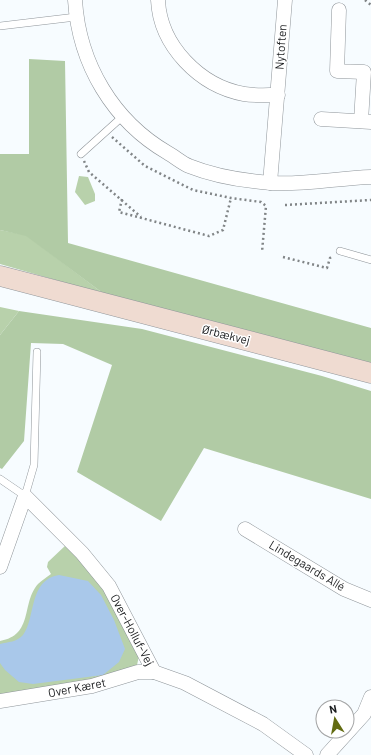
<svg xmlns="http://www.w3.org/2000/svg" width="371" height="755" viewBox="0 0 371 755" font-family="Barlow,sans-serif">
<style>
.green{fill:#b8d1ab}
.forest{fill:#b1cba5}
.water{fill:#a9c8ea}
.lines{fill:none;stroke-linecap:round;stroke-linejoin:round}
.service-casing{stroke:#8f959a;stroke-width:8}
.minor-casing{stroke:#8f959a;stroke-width:15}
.secondary-casing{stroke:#8f959a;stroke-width:21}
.path{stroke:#818587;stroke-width:2.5;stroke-dasharray:2 3;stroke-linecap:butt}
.service{stroke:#fff;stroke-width:7}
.minor{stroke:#fff;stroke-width:14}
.secondary{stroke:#efdbd1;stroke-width:20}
.labels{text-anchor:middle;stroke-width:3;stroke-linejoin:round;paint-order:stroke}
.street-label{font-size:12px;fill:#1a1c1e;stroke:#fff}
</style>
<rect width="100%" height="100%" fill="#f7fcff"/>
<g class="green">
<path d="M79 176 88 177 95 194V201L85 205 75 192Z"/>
<path d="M0 230 26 235 104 294 0 264Z"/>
<path d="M0 307 19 311 0 335Z"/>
<path d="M66 545 102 587 139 656 137 665C101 685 41 689 0 695V641C34 635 21 603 38 584 42 580 47 577 51 574L47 567 48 562Z"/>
</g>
<g class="forest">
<path d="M29 59 65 61 68 243 371 328V365L104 294 26 236 0 230V154H29Z"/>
<path d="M19 311 142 329 322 376 371 391V499L204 448 161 521 77 472 112 365 63 344 31 343 24 441 2 469 0 468V335Z"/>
</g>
<path class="water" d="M59 575 88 581 101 595 114 620 125 649 119 662 103 675 33 684 19 682 5 670 0 663V644C8 642 17 642 23 635 36 618 28 580 59 575Z"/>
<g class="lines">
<g class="service-casing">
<g id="service">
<path d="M0 26 76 17"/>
<path d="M81 154 122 117"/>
<path d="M340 251 371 260"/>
<path d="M0 479 25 496 34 465 37 352"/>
</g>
</g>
<g class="minor-casing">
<g id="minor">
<path d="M75 0C79 64 113 121 168 153 175 157 182 163 189 166 214 176 244 181 272 183 305 185 338 178 371 177"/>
<path d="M158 0C160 46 200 86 244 94 255 96 267 95 278 95"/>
<path d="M339 10 337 71 364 72 361 121"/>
<path d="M321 119 371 122"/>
<path d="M270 183 285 0"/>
<path d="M245 529 344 589 371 600"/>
<path d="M0 567 25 496 82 553 109 586 154 672"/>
<path d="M0 701 92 686 138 672H154L185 683 263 724 306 755"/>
<path d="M327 755 364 714 371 697"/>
</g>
</g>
<g class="secondary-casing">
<path id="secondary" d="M0 276 371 373"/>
</g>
<g class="path">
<path d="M365 0 371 5"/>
<path d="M112 137 145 166 193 190 231 198 261 202 266 206 262 252"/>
<path d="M84 161 89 172 141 217"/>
<path d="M122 199 119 212 209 236 223 230 231 198"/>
<path d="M285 205 371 200"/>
<path d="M283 257 327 268 330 258 333 256"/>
</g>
<use href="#service" class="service"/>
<use href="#minor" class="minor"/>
<use href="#secondary" class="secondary"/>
</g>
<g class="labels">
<g class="street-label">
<text transform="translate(281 47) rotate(-86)" y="4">Nytoften</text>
<text transform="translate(226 335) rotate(14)" y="4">Ørbækvej</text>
<text transform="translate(307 566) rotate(31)" y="4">Lindegaards Allé</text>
<text transform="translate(132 630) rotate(62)" y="4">Over-Holluf-Vej</text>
<text transform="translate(77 688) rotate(-11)" y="4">Over Kæret</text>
</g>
</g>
<g transform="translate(335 719) rotate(349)"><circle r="19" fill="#ffffff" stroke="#a3a4a5"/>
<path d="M0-3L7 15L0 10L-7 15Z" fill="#626b11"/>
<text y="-6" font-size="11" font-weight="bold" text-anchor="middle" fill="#1a1c1e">N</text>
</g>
</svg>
